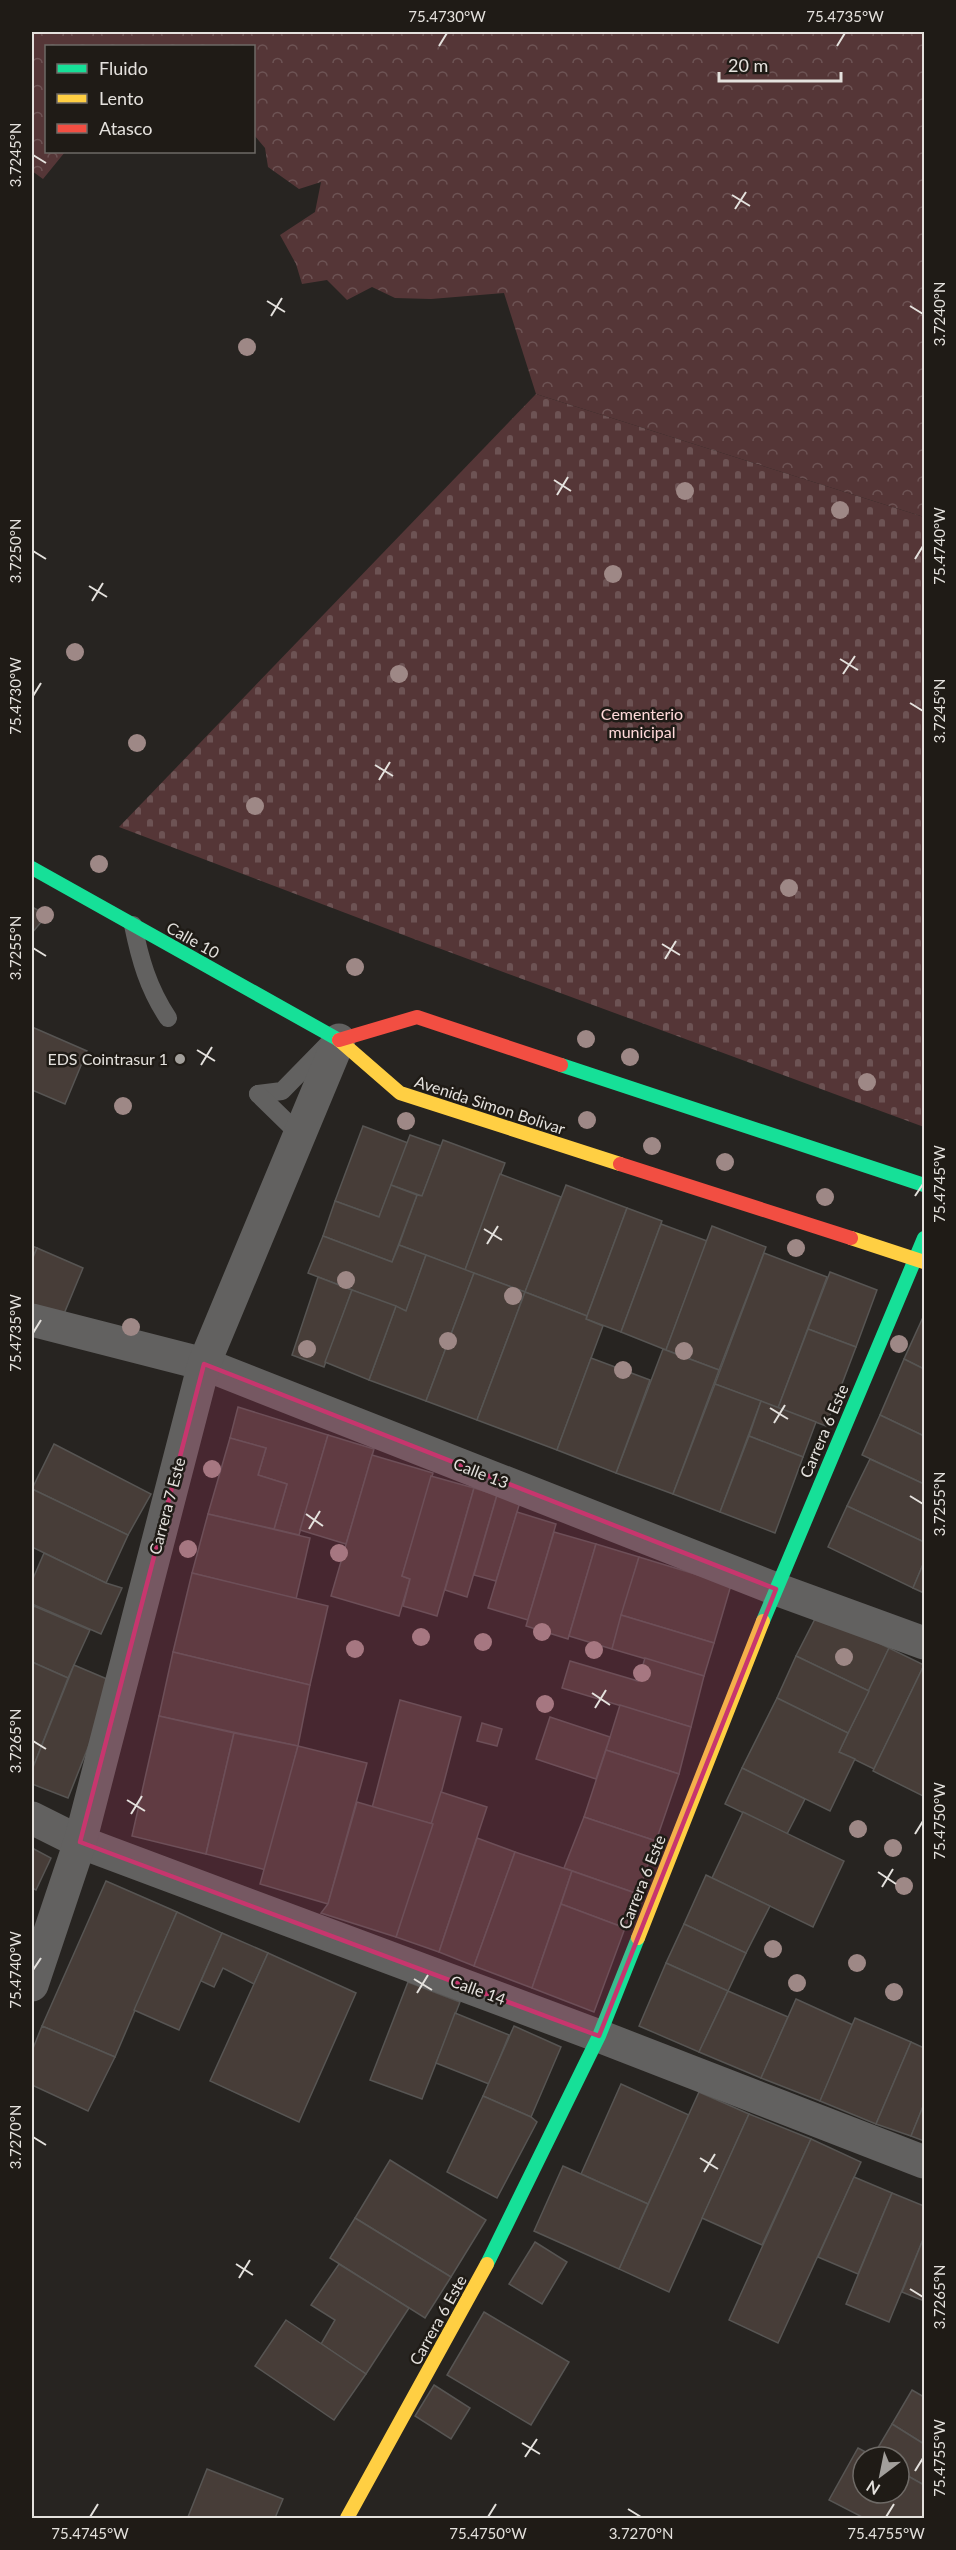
<svg xmlns="http://www.w3.org/2000/svg" width="956" height="2550" viewBox="0 0 956 2550" font-family="Lato,sans-serif">
<style>
.forest{fill:url(#forest-crowns)}
.cemetery{fill:url(#cemetery-stones)}
.building{fill:#473d38;stroke:#575553;stroke-width:1.5}
.lines{fill:none;stroke-linecap:round;stroke-linejoin:round}
.lane{stroke:#626160;stroke-width:18}
.street{stroke:#626160;stroke-width:33}
.fast{stroke:#16e098;stroke-width:14}
.slow{stroke:#ffcf43;stroke-width:14}
.jam{stroke:#f24e42;stroke-width:14}
.tree{fill:#9e8886}
.marked{fill:#c7366e;fill-opacity:0.2;stroke:#c7366e;stroke-width:4.5;stroke-linejoin:round}
.ticks{fill:none;stroke:#e4e1dd;stroke-width:2}
.poi-dot{fill:#a29f9b;stroke:#1f1b16;stroke-width:2}
.labels{text-anchor:middle;stroke-width:5;stroke-linejoin:round;paint-order:stroke}
.park-label{font-size:16px;fill:#ffd9d9;stroke:#1f1b16}
.street-label{font-size:16px;fill:#e4e1dd;stroke:#1f1b16}
.poi-label{font-size:16px;fill:#e4e1dd;stroke:#1f1b16;text-anchor:end}
.neatline{fill:none;stroke:#e4e1dd;stroke-width:2}
.ticks-label{font-size:15px;text-anchor:middle;fill:#e4e1dd}
</style>
<defs>
<pattern id="forest-crowns" width="20" height="18" patternUnits="userSpaceOnUse" patternTransform="scale(1.5)"><rect width="20" height="18" fill="#553637"/><path d="M2 6a3 3 0 1 1 6 0M12 15a3 3 0 1 1 6 0" fill="none" stroke="#6d5354"/></pattern>
<pattern id="cemetery-stones" width="16" height="16" patternUnits="userSpaceOnUse" patternTransform="scale(1.5)"><rect width="16" height="16" fill="#553637"/><path d="M2 7V4a2 2 0 0 1 4 0v3zM10 15v-3a2 2 0 0 1 4 0v3z" fill="#6d5354"/></pattern>
</defs>
<rect width="100%" height="100%" fill="#272421"/>
<path class="forest" d="M32 32H924V517L536 394 504 293 431 299 395 298 372 287 347 300 327 280 302 284 296 264 280 235 315 212 321 182 299 189 268 167 265 148 254 135V46H46V152H65L43 179 32 171Z"/>
<path class="cemetery" d="M536 394 924 517V1127L414 939 119 827Z"/>
<g class="building">
<path d="M32 907 47 915 32 933Z"/>
<path d="M32 1027 87 1051 65 1104 32 1090Z"/>
<path d="M363 1126 408 1143 379 1217 335 1201Z"/>
<path d="M410 1135 441 1146 422 1196 391 1185Z"/>
<path d="M443 1140 505 1163 465 1270 399 1245 417 1195 422 1196Z"/>
<path d="M500 1174 561 1197 525 1292 465 1270Z"/>
<path d="M391 1185 417 1195 392 1262 323 1236 335 1201 379 1217Z"/>
<path d="M566 1185 627 1208 587 1316 525 1292Z"/>
<path d="M627 1208 662 1221 621 1332 586 1319Z"/>
<path d="M661 1224 707 1241 666 1350 621 1332Z"/>
<path d="M712 1226 766 1247 719 1370 666 1350Z"/>
<path d="M323 1236 392 1262 399 1245 426 1255 406 1311 308 1273Z"/>
<path d="M32 1246 37 1248 32 1260Z"/>
<path d="M37 1248 83 1268 61 1321 32 1312V1260Z"/>
<path d="M764 1253 827 1277 778 1408 715 1384Z"/>
<path d="M426 1255 474 1273 426 1401 369 1380 396 1306 406 1311Z"/>
<path d="M830 1272 877 1290 856 1347 808 1329Z"/>
<path d="M474 1273 525 1292 477 1420 426 1401Z"/>
<path d="M318 1277 352 1290 324 1367 292 1355Z"/>
<path d="M352 1290 396 1306 369 1380 325 1362Z"/>
<path d="M525 1292 587 1316 586 1319 603 1326 557 1450 477 1420Z"/>
<path d="M924 1315V1369L904 1359Z"/>
<path d="M808 1329 856 1347 826 1426 778 1408Z"/>
<path d="M663 1349 719 1370 673 1494 616 1473Z"/>
<path d="M591 1358 650 1380 616 1473 557 1450Z"/>
<path d="M904 1359 924 1369V1436L880 1415Z"/>
<path d="M715 1384 761 1401 720 1512 673 1494Z"/>
<path d="M761 1401 816 1422 803 1457 749 1436Z"/>
<path d="M238 1407 328 1435 299 1535 274 1529 287 1484 258 1475 266 1448 230 1438Z"/>
<path d="M880 1415 924 1436V1484L862 1455Z"/>
<path d="M328 1435 374 1449 346 1544 300 1530Z"/>
<path d="M749 1436 803 1457 775 1533 720 1512Z"/>
<path d="M230 1438 266 1448 258 1475 287 1484 274 1529 208 1514Z"/>
<path d="M54 1444 151 1494 128 1535 32 1489Z"/>
<path d="M372 1455 433 1473 402 1576 410 1579 399 1616 331 1596Z"/>
<path d="M870 1459 924 1484V1542L847 1506Z"/>
<path d="M431 1476 474 1488 437 1616 403 1606 410 1579 402 1576Z"/>
<path d="M474 1488 497 1495 467 1597 445 1590Z"/>
<path d="M32 1489 128 1535 106 1583 32 1547Z"/>
<path d="M497 1495 520 1502 496 1581 474 1575Z"/>
<path d="M847 1506 924 1542V1562L913 1588 828 1547Z"/>
<path d="M517 1512 556 1524 528 1620 488 1608Z"/>
<path d="M208 1514 310 1538 296 1599 192 1573Z"/>
<path d="M554 1532 596 1544 568 1639 526 1626Z"/>
<path d="M596 1544 639 1557 612 1649 569 1636Z"/>
<path d="M44 1553 106 1583 122 1588 101 1634 32 1604V1581Z"/>
<path d="M639 1557 731 1585 714 1643 621 1615Z"/>
<path d="M924 1562V1593L913 1588Z"/>
<path d="M192 1573 328 1606 310 1685 173 1652Z"/>
<path d="M34 1606 90 1630 68 1678 32 1662V1611Z"/>
<path d="M818 1613 889 1648 869 1691 796 1656Z"/>
<path d="M621 1615 714 1643 704 1676 612 1649Z"/>
<path d="M889 1648 924 1665 874 1769 839 1752Z"/>
<path d="M173 1652 310 1685 298 1746 159 1716Z"/>
<path d="M796 1656 869 1691 848 1733 777 1698Z"/>
<path d="M645 1658 704 1676 691 1727 562 1688 570 1661 638 1681Z"/>
<path d="M32 1662 68 1678 32 1770Z"/>
<path d="M74 1665 114 1682 68 1798 32 1784V1770Z"/>
<path d="M924 1665V1792L923 1796 873 1771Z"/>
<path d="M777 1698 848 1733 839 1752 855 1759 830 1811 742 1768Z"/>
<path d="M400 1700 461 1717 433 1824 372 1808Z"/>
<path d="M620 1705 691 1727 679 1774 606 1750Z"/>
<path d="M159 1716 234 1733 206 1854 132 1836Z"/>
<path d="M550 1717 610 1737 596 1779 536 1759Z"/>
<path d="M482 1723 502 1729 497 1746 477 1741Z"/>
<path d="M234 1733 298 1746 266 1870 206 1854Z"/>
<path d="M298 1746 367 1763 328 1904 260 1884Z"/>
<path d="M606 1750 679 1774 656 1841 584 1817Z"/>
<path d="M742 1768 805 1799 787 1834 725 1804Z"/>
<path d="M441 1792 487 1807 439 1952 396 1937Z"/>
<path d="M357 1802 433 1824 396 1937 321 1913 328 1904Z"/>
<path d="M743 1812 844 1861 813 1927 712 1878Z"/>
<path d="M584 1817 656 1841 638 1894 564 1868Z"/>
<path d="M477 1838 515 1852 474 1966 439 1952Z"/>
<path d="M32 1848 51 1858 36 1890 32 1888Z"/>
<path d="M515 1852 572 1871 532 1988 474 1966Z"/>
<path d="M572 1871 638 1894 625 1928 561 1904Z"/>
<path d="M706 1875 770 1906 746 1953 684 1924Z"/>
<path d="M106 1881 177 1912 115 2057 42 2026Z"/>
<path d="M561 1904 625 1928 594 2012 532 1988Z"/>
<path d="M177 1912 222 1933 179 2030 134 2010Z"/>
<path d="M684 1924 746 1953 728 1991 666 1963Z"/>
<path d="M222 1933 268 1953 254 1984 223 1968 214 1987 201 1981Z"/>
<path d="M268 1953 356 1993 299 2122 210 2081Z"/>
<path d="M666 1963 728 1991 699 2052 639 2026Z"/>
<path d="M408 1982 460 2002 422 2099 370 2080Z"/>
<path d="M728 1991 788 2017 761 2078 699 2052Z"/>
<path d="M796 1999 853 2025 820 2101 761 2078Z"/>
<path d="M455 2013 509 2035 489 2084 436 2063Z"/>
<path d="M855 2018 911 2042 876 2124 820 2101Z"/>
<path d="M42 2026 115 2057 88 2111 32 2085V2051Z"/>
<path d="M514 2026 561 2047 531 2117 483 2096Z"/>
<path d="M911 2042 924 2048V2104L911 2136 876 2124Z"/>
<path d="M621 2084 689 2115 648 2204 581 2174Z"/>
<path d="M699 2092 749 2114 669 2292 619 2269Z"/>
<path d="M483 2096 531 2117 537 2122 497 2198 447 2172Z"/>
<path d="M924 2104V2141L911 2136Z"/>
<path d="M749 2114 811 2139 762 2245 702 2218Z"/>
<path d="M811 2139 861 2162 778 2343 729 2320Z"/>
<path d="M390 2160 486 2220 451 2277 355 2218Z"/>
<path d="M563 2166 648 2204 619 2269 534 2231Z"/>
<path d="M854 2177 892 2193 858 2274 818 2257Z"/>
<path d="M892 2193 924 2206V2237L889 2322 846 2304Z"/>
<path d="M355 2218 451 2277 425 2318 330 2258Z"/>
<path d="M924 2237V2301L902 2292Z"/>
<path d="M535 2242 567 2262 542 2304 509 2284Z"/>
<path d="M339 2264 409 2308 366 2374 321 2344 335 2320 311 2305Z"/>
<path d="M484 2312 569 2362 531 2425 447 2375Z"/>
<path d="M286 2320 366 2374 334 2420 255 2366Z"/>
<path d="M434 2385 470 2408 451 2439 415 2416Z"/>
<path d="M912 2390 924 2397V2444L892 2424Z"/>
<path d="M892 2424 924 2444V2485L899 2471V2457L873 2456Z"/>
<path d="M858 2448 875 2457H863V2493H899V2471L924 2485V2518H864L829 2500Z"/>
<path d="M207 2469 283 2499 275 2518 188 2517Z"/>
</g>
<g class="lines">
<g class="lane">
<path d="M133 925C140 959 148 988 168 1018"/>
<path d="M258 1094 282 1091 331 1041"/>
<path d="M258 1094 299 1134"/>
</g>
<g class="street">
<path d="M32 1320 204 1364 776 1589 924 1643"/>
<path d="M32 1818 80 1842 599 2036 924 2162"/>
<path d="M32 1985 80 1842 204 1364 339 1040"/>
</g>
<g class="fast">
<path d="M32 868 339 1040"/>
<path d="M561 1065 924 1185"/>
<path d="M763 1621 924 1238"/>
<path d="M487 2264 599 2036 638 1938"/>
</g>
<g class="slow">
<path d="M339 1040 400 1093 620 1164"/>
<path d="M851 1238 924 1262"/>
<path d="M638 1938 763 1621"/>
<path d="M347 2518 487 2264"/>
</g>
<g class="jam">
<path d="M339 1040 417 1017 561 1065"/>
<path d="M620 1164 851 1238"/>
</g>
</g>
<g class="tree">
<circle cx="247" cy="347" r="9"/>
<circle cx="685" cy="491" r="9"/>
<circle cx="840" cy="510" r="9"/>
<circle cx="613" cy="574" r="9"/>
<circle cx="75" cy="652" r="9"/>
<circle cx="399" cy="674" r="9"/>
<circle cx="137" cy="743" r="9"/>
<circle cx="255" cy="806" r="9"/>
<circle cx="99" cy="864" r="9"/>
<circle cx="789" cy="888" r="9"/>
<circle cx="45" cy="915" r="9"/>
<circle cx="355" cy="967" r="9"/>
<circle cx="586" cy="1039" r="9"/>
<circle cx="630" cy="1057" r="9"/>
<circle cx="867" cy="1082" r="9"/>
<circle cx="123" cy="1106" r="9"/>
<circle cx="587" cy="1120" r="9"/>
<circle cx="406" cy="1121" r="9"/>
<circle cx="652" cy="1146" r="9"/>
<circle cx="725" cy="1162" r="9"/>
<circle cx="825" cy="1197" r="9"/>
<circle cx="796" cy="1248" r="9"/>
<circle cx="346" cy="1280" r="9"/>
<circle cx="513" cy="1296" r="9"/>
<circle cx="131" cy="1327" r="9"/>
<circle cx="448" cy="1341" r="9"/>
<circle cx="899" cy="1344" r="9"/>
<circle cx="307" cy="1349" r="9"/>
<circle cx="684" cy="1351" r="9"/>
<circle cx="623" cy="1370" r="9"/>
<circle cx="212" cy="1469" r="9"/>
<circle cx="188" cy="1549" r="9"/>
<circle cx="339" cy="1553" r="9"/>
<circle cx="542" cy="1632" r="9"/>
<circle cx="421" cy="1637" r="9"/>
<circle cx="483" cy="1642" r="9"/>
<circle cx="355" cy="1649" r="9"/>
<circle cx="594" cy="1650" r="9"/>
<circle cx="844" cy="1657" r="9"/>
<circle cx="642" cy="1673" r="9"/>
<circle cx="545" cy="1704" r="9"/>
<circle cx="858" cy="1829" r="9"/>
<circle cx="893" cy="1848" r="9"/>
<circle cx="904" cy="1886" r="9"/>
<circle cx="773" cy="1949" r="9"/>
<circle cx="857" cy="1963" r="9"/>
<circle cx="797" cy="1983" r="9"/>
<circle cx="894" cy="1992" r="9"/>
</g>
<path class="marked" d="M204 1364 776 1589 599 2036 80 1842Z"/>
<path class="ticks" d="M439 46 447 33M837 46 845 33M33 155 46 163M732 195 750 206M735 209 746 192M267 301 285 312M910 306 923 314M271 316 282 298M554 480 571 491M557 495 568 477M33 551 46 559M915 559 923 546M89 586 107 597M92 601 103 583M840 659 858 670M843 674 855 656M33 696 41 683M910 703 923 711M375 765 393 776M379 780 390 762M662 944 680 955M33 948 46 956M665 959 676 941M197 1050 215 1061M201 1065 212 1047M915 1196 923 1184M484 1229 502 1240M487 1244 498 1226M33 1333 41 1320M770 1408 788 1419M774 1423 785 1405M910 1496 923 1504M306 1514 323 1526M309 1529 320 1511M592 1693 610 1705M595 1708 606 1690M33 1741 46 1749M127 1800 145 1811M131 1814 142 1796M915 1834 923 1821M878 1872 896 1884M882 1887 893 1869M33 1970 41 1958M414 1979 432 1990M417 1993 428 1975M33 2137 46 2145M700 2158 718 2169M704 2172 715 2154M236 2264 253 2275M239 2278 250 2260M910 2289 923 2297M522 2443 540 2454M525 2457 537 2439M915 2471 923 2458M628 2509 641 2517M90 2517 98 2504M488 2517 496 2504M886 2517 894 2504"/>
<circle class="poi-dot" cx="180" cy="1059" r="6"/>
<g class="labels">
<g class="park-label">
<text x="642" y="720">Cementerio<tspan x="642" dy="18">municipal</tspan></text>
</g>
<g class="street-label">
<text transform="translate(193 940) rotate(29)" y="6">Calle 10</text>
<text transform="translate(490 1105) rotate(18)" y="6">Avenida Simon Bolivar</text>
<text transform="translate(824 1431) rotate(-67)" y="6">Carrera 6 Este</text>
<text transform="translate(481 1473) rotate(21)" y="6">Calle 13</text>
<text transform="translate(167 1506) rotate(-75)" y="6">Carrera 7 Este</text>
<text transform="translate(642 1882) rotate(-68)" y="6">Carrera 6 Este</text>
<text transform="translate(478 1990) rotate(20)" y="6">Calle 14</text>
<text transform="translate(438 2320) rotate(-61)" y="6">Carrera 6 Este</text>
</g>
<g class="poi-label">
<text x="168" y="1065">EDS Cointrasur 1</text>
</g>
</g>
<rect width="956" height="2550" fill="none" stroke="#1f1b16" stroke-width="66"/>
<rect x="45" y="45" width="210" height="108" fill="#1f1b16" stroke="#6e6a66" stroke-width="1.5"/>
<rect x="57" y="64" width="30" height="9" fill="#16e098" stroke="#6e6a66" stroke-width="1.5"/>
<text x="99" y="75" font-size="18" fill="#e4e1dd">Fluido</text>
<rect x="57" y="94" width="30" height="9" fill="#ffcf43" stroke="#6e6a66" stroke-width="1.5"/>
<text x="99" y="105" font-size="18" fill="#e4e1dd">Lento</text>
<rect x="57" y="124" width="30" height="9" fill="#f24e42" stroke="#6e6a66" stroke-width="1.5"/>
<text x="99" y="135" font-size="18" fill="#e4e1dd">Atasco</text>
<g transform="translate(881 2475) rotate(212)"><circle r="28" fill="#1f1b16" stroke="#6e6a66" stroke-width="1.5"/>
<path d="M0-4.5L10 22L0 15L-10 22Z" fill="#a29f9b"/>
<text y="-9" font-size="16" font-weight="bold" text-anchor="middle" fill="#e4e1dd">N</text>
</g>
<path d="M719 72v9h122v-9" fill="none" stroke="#e4e1dd" stroke-width="3"/>
<text x="728" y="72" font-size="18" fill="#e4e1dd" stroke="#1f1b16" stroke-width="4.5" paint-order="stroke">20 m</text>
<rect x="33" y="33" width="890" height="2484" class="neatline"/>
<g class="ticks-label">
<text x="447" y="22">75.4730°W</text>
<text x="845" y="22">75.4735°W</text>
<text transform="translate(16 155) rotate(-90)" y="5">3.7245°N</text>
<text transform="translate(940 314) rotate(-90)" y="5">3.7240°N</text>
<text transform="translate(940 546) rotate(-90)" y="5">75.4740°W</text>
<text transform="translate(16 551) rotate(-90)" y="5">3.7250°N</text>
<text transform="translate(16 696) rotate(-90)" y="5">75.4730°W</text>
<text transform="translate(940 711) rotate(-90)" y="5">3.7245°N</text>
<text transform="translate(16 948) rotate(-90)" y="5">3.7255°N</text>
<text transform="translate(940 1184) rotate(-90)" y="5">75.4745°W</text>
<text transform="translate(16 1333) rotate(-90)" y="5">75.4735°W</text>
<text transform="translate(940 1504) rotate(-90)" y="5">3.7255°N</text>
<text transform="translate(16 1741) rotate(-90)" y="5">3.7265°N</text>
<text transform="translate(940 1821) rotate(-90)" y="5">75.4750°W</text>
<text transform="translate(16 1970) rotate(-90)" y="5">75.4740°W</text>
<text transform="translate(16 2137) rotate(-90)" y="5">3.7270°N</text>
<text transform="translate(940 2297) rotate(-90)" y="5">3.7265°N</text>
<text transform="translate(940 2458) rotate(-90)" y="5">75.4755°W</text>
<text x="90" y="2539">75.4745°W</text>
<text x="488" y="2539">75.4750°W</text>
<text x="641" y="2539">3.7270°N</text>
<text x="886" y="2539">75.4755°W</text>
</g>
</svg>
